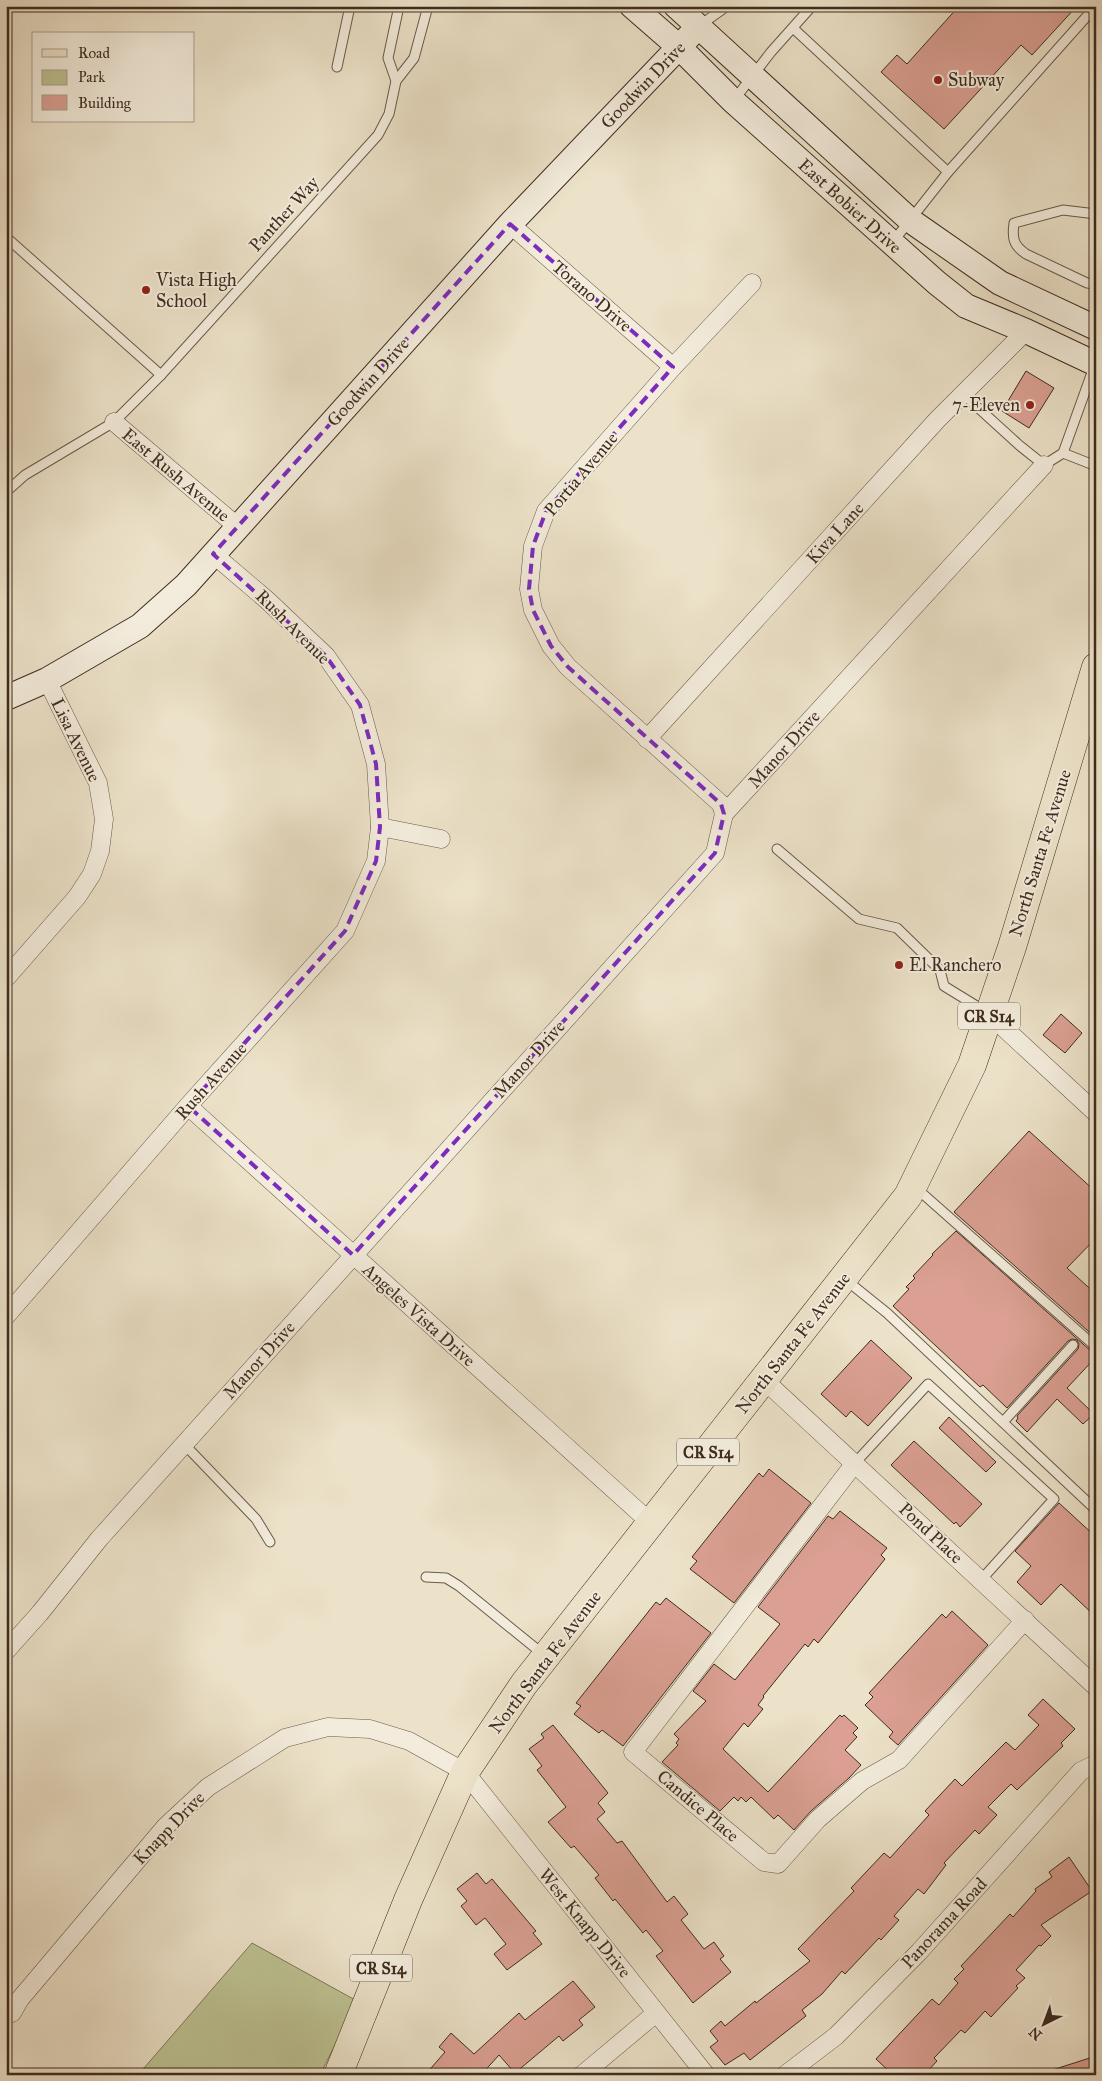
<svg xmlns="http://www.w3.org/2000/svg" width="1102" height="2081" viewBox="0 0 1102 2081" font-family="'IM FELL Great Primer',serif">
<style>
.green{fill:#bdc293;stroke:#7e7759}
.building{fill:#dba093;stroke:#3e2c1f}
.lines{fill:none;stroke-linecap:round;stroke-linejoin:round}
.lane-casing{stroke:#6a5a4a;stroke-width:11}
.street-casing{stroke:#6a5a4a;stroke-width:19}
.secondary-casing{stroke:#3e2c1f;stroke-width:26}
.primary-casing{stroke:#3e2c1f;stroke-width:29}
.lane{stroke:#f3ecdc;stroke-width:9}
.street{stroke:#f3ecdc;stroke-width:18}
.secondary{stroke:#f3ecdc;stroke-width:24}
.primary{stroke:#ece2c9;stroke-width:28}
.marked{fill:none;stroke:#7b2cbf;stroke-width:4;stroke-dasharray:10 6;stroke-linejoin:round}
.poi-dot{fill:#8f2418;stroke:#f3ecdc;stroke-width:2}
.labels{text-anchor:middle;stroke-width:4;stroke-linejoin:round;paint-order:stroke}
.shield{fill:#f3ecdc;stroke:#746658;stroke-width:1}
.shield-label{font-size:16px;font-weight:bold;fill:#3e2c1f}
.poi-label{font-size:18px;fill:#3e2c1f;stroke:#f3ecdc;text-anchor:start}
.street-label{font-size:18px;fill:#3e2c1f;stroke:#f3ecdc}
</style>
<rect width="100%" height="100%" fill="#ece2c9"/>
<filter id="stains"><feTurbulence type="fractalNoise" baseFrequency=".004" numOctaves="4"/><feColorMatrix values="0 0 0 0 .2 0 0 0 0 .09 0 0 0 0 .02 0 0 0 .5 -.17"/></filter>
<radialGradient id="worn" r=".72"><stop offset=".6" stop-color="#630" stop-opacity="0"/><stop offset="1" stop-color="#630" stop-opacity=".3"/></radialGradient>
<path class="green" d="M252 1943 357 2001 320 2075H138Z"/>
<g class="building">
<path d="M959 6H1077L1032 55 1021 45 944 129 881 72 897 55 907 64Z"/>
<path d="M1026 371 1054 388 1029 428 1002 411Z"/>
<path d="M1061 1014 1082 1033 1065 1053 1043 1035Z"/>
<path d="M1029 1131 1096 1192V1238L1067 1268 1096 1294V1338L954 1212Z"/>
<path d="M956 1231 1092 1352 1096 1353V1357L1067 1388 1094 1414 1083 1424 1057 1399 1027 1432 1016 1421 1018 1418 1017 1416 1078 1349 1079 1344 1077 1340 1072 1339 1068 1341 1007 1408 983 1385 980 1387 893 1306 909 1289 906 1287 915 1278 913 1276 933 1255 932 1254Z"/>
<path d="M871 1340 912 1378 868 1426 851 1411 846 1417 821 1394Z"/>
<path d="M949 1417 996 1462 986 1472 939 1428Z"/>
<path d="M914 1441 982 1504 960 1527 956 1522 954 1524 891 1465Z"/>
<path d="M769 1469 811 1503 734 1603 690 1569 697 1561 692 1557 759 1473 763 1477Z"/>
<path d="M1059 1503 1096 1537V1617L1061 1584 1041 1605 1017 1582 1031 1566 1015 1551Z"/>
<path d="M840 1511 887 1548 881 1555 885 1559 818 1643 814 1639 808 1647 805 1644 763 1696 764 1697 758 1705 763 1709 748 1727 744 1723 723 1749 768 1792 840 1715 842 1717 844 1715 858 1728 853 1733 857 1737 845 1750 861 1765 849 1778 811 1811 794 1830 778 1815 774 1819 751 1797 746 1802 741 1797 738 1801 734 1797 720 1811 662 1762 678 1745 676 1743 679 1739 674 1734 706 1701 693 1691 714 1664 735 1680 780 1624 758 1607 828 1516 833 1519Z"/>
<path d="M666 1598 711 1633 623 1746 602 1730 599 1733 574 1714 581 1706 576 1703 656 1602 660 1605Z"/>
<path d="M952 1611 988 1645 898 1745 889 1737 893 1732 865 1705 873 1697 869 1693 942 1614 946 1618Z"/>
<path d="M1043 1699 1075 1729 1061 1743 1063 1746 1017 1790 1011 1784 988 1807 997 1815 979 1834 975 1830 944 1863 946 1865 924 1894 918 1889 894 1916 899 1920 881 1940 879 1938 845 1974 842 1971 822 1994 802 2010 806 2016 750 2060 744 2053 725 2065 710 2047 718 2041 710 2031 721 2021 725 2026 755 2001 756 2003 810 1961 798 1949 854 1891 851 1888 884 1853 890 1858 929 1815 925 1811 955 1779 962 1786 1006 1742 1015 1750 1039 1725 1028 1715Z"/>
<path d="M553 1725 608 1793 598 1803 605 1812 597 1819 617 1843 622 1841 667 1902 674 1896 688 1914 681 1920 704 1949 714 1942 724 1956 720 1959 731 1972 693 2003 656 1956 663 1951 646 1930 643 1933 615 1899 613 1901 595 1878 599 1875 574 1846 571 1848 548 1822 566 1807 537 1770 542 1766 529 1749 544 1738 541 1734Z"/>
<path d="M1069 1857 1092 1891 1041 1925 1051 1936 1041 1946 1039 1945 1016 1970 1025 1978 1016 1986 1018 1988 991 2017 985 2011 965 2033 961 2030 934 2058 937 2061 924 2075H893L876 2059 932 1999 939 2005 958 1983 954 1979 964 1969 961 1966 1010 1914 1013 1917 1036 1891 1035 1889 1052 1877 1049 1872Z"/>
<path d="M477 1873 486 1884 492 1879 536 1931 533 1933 542 1944 507 1970 494 1954 506 1944 485 1918 476 1925 461 1906 467 1901 457 1889Z"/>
<path d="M573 1981 595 2007 579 2020 583 2025 563 2041 559 2036 515 2073 499 2055 481 2075H425L445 2052 439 2047 451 2033 474 2054 519 2013 525 2020Z"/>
<path d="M1096 2056V2075H1047L1046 2072Z"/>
</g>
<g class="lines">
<g class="lane-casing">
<g id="lane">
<path d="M699 26 727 6"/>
<path d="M793 28 948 172"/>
<path d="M337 67 350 6"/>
<path d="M396 81 388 58 399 6"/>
<path d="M734 100 771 52 812 6"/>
<path d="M1096 214 1063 210 1014 223C1012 238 1013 245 1026 254L1087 283 1096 284"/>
<path d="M6 237 161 375"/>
<path d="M892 243 948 172 1096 6"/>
<path d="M1095 364 1063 453 1096 466"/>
<path d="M963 394 1019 445 1044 465 1063 453"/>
<path d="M6 492 25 475 114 422 161 375 378 135 389 114 396 81 414 58 428 6"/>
<path d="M777 849 859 919 897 928 940 970 944 986 988 1013"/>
<path d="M915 1187 1096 1347"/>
<path d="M846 1280 887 1313 1096 1510"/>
<path d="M1003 1422 1073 1345"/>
<path d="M184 1444 256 1519 270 1542"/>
<path d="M855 1463 928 1384 1054 1499 981 1580"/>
<path d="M426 1577 446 1578 459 1586 544 1655"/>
</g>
</g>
<g class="street-casing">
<g id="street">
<path d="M510 224 673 367"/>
<path d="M114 422 238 527"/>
<path d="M647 739 937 420 1026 331"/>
<path d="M724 814 721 804 568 667 551 646 533 610 529 589 533 546 546 511 673 367 752 283"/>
<path d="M380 827 441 839"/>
<path d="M6 978 77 897 92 874 100 851 104 819 98 783 47 680"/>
<path d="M990 1015 1096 1113"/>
<path d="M188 1106 651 1523"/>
<path d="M6 1316 188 1106 345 931 376 861 380 827 376 764 360 705 326 656 267 600 213 554"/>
<path d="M764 1380 1096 1687"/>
<path d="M855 1463 633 1752 764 1862 778 1864 818 1819 862 1781 899 1760 1025 1620"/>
<path d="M6 1651 40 1613 99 1539 715 853 724 814 1044 465"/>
<path d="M6 2015 12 2013 20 1999 166 1826 208 1787 285 1738 328 1727 370 1729 409 1741 465 1772 706 2075"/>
<path d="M582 2075 656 2013"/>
<path d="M785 2075 836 2036 919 1952 1081 1771 1096 1764"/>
</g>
</g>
<g class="secondary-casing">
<g id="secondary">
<path d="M632 6 679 47 733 101 937 283 966 306 1026 331 1096 364"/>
<path d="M676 6 911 221 1000 283 1096 328"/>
<path d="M6 698 47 680 140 626 186 585 510 224 698 27"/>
</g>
</g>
<g class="primary-casing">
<path id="primary" d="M338 2075 408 1900 465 1772 524 1684 908 1196 972 1065 1012 947 1096 667"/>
</g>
<use href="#lane" class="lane"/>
<use href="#street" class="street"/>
<use href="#secondary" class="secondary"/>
<use href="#primary" class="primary"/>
</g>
<path class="marked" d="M510 224 673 367 546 511 533 546 529 589 533 610 551 646 568 667 721 804 724 814 715 853 353 1255 188 1106 345 931 376 861 380 827 376 764 360 705 326 656 213 554Z"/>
<g class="poi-dot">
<circle cx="938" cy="80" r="5"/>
<circle cx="146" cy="290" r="5"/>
<circle cx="1030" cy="405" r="5"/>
<circle cx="899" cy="965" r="5"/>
</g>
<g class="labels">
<g class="shield">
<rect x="958" y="1002.5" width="62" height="27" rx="4"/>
<rect x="677" y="1438.5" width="62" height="27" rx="4"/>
<rect x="350" y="1954.5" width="62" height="27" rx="4"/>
</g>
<g class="shield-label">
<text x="989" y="1022">CR S14</text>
<text x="708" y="1458">CR S14</text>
<text x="381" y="1974">CR S14</text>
</g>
<g class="poi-label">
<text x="948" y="86">Subway</text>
<text x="156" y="286">Vista High<tspan x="156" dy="21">School</tspan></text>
<text x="1020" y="411" text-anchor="end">7-Eleven</text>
<text x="909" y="971">El Ranchero</text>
</g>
<g class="street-label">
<text transform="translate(643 85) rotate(-46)" y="6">Goodwin Drive</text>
<text transform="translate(850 206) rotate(42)" y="6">East Bobier Drive</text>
<text transform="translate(284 214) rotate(-48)" y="6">Panther Way</text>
<text transform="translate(592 296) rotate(41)" y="6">Torano Drive</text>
<text transform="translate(368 382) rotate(-48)" y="6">Goodwin Drive</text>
<text transform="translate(581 474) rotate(-50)" y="6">Portia Avenue</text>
<text transform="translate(176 475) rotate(40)" y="6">East Rush Avenue</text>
<text transform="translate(835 533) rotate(-48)" y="6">Kiva Lane</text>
<text transform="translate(293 627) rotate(45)" y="6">Rush Avenue</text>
<text transform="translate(76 740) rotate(64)" y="6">Lisa Avenue</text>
<text transform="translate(784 749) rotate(-48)" y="6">Manor Drive</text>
<text transform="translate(1040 853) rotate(-73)" y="6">North Santa Fe Avenue</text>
<text transform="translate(529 1059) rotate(-48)" y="6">Manor Drive</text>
<text transform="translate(211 1081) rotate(-48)" y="6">Rush Avenue</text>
<text transform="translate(419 1315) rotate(42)" y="6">Angeles Vista Drive</text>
<text transform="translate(793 1343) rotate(-52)" y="6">North Santa Fe Avenue</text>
<text transform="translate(259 1360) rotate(-48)" y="6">Manor Drive</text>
<text transform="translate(931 1533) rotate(43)" y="6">Pond Place</text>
<text transform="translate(545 1662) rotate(-53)" y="6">North Santa Fe Avenue</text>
<text transform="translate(698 1806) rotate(40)" y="6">Candice Place</text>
<text transform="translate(169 1828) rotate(-46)" y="6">Knapp Drive</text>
<text transform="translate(585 1923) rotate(51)" y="6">West Knapp Drive</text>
<text transform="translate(944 1923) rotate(-47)" y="6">Panorama Road</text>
</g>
</g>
<rect width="1102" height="2081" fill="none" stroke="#ece2c9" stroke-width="25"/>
<rect x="8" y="8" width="1087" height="2066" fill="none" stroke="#3e2c1f" stroke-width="2.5"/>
<rect x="12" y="12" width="1077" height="2056" fill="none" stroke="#3e2c1f"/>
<rect x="32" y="32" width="162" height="90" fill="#f3ecdc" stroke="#ab9f90"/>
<rect x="42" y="49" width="25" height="8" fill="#ece2c9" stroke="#ab9f90"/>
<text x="78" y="58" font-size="15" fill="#3e2c1f">Road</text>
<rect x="42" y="70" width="25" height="15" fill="#bdc293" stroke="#ab9f90"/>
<text x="78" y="82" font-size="15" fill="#3e2c1f">Park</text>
<rect x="42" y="95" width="25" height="15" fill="#dba093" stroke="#ab9f90"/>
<text x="78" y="108" font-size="15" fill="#3e2c1f">Building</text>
<g transform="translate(1044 2024) rotate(222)" stroke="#f3ecdc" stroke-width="4" paint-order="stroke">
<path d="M0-4L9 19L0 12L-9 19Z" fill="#3e2c1f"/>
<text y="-8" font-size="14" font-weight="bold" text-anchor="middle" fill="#3e2c1f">N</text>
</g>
<rect width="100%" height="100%" filter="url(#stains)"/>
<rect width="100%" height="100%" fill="url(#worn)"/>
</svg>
